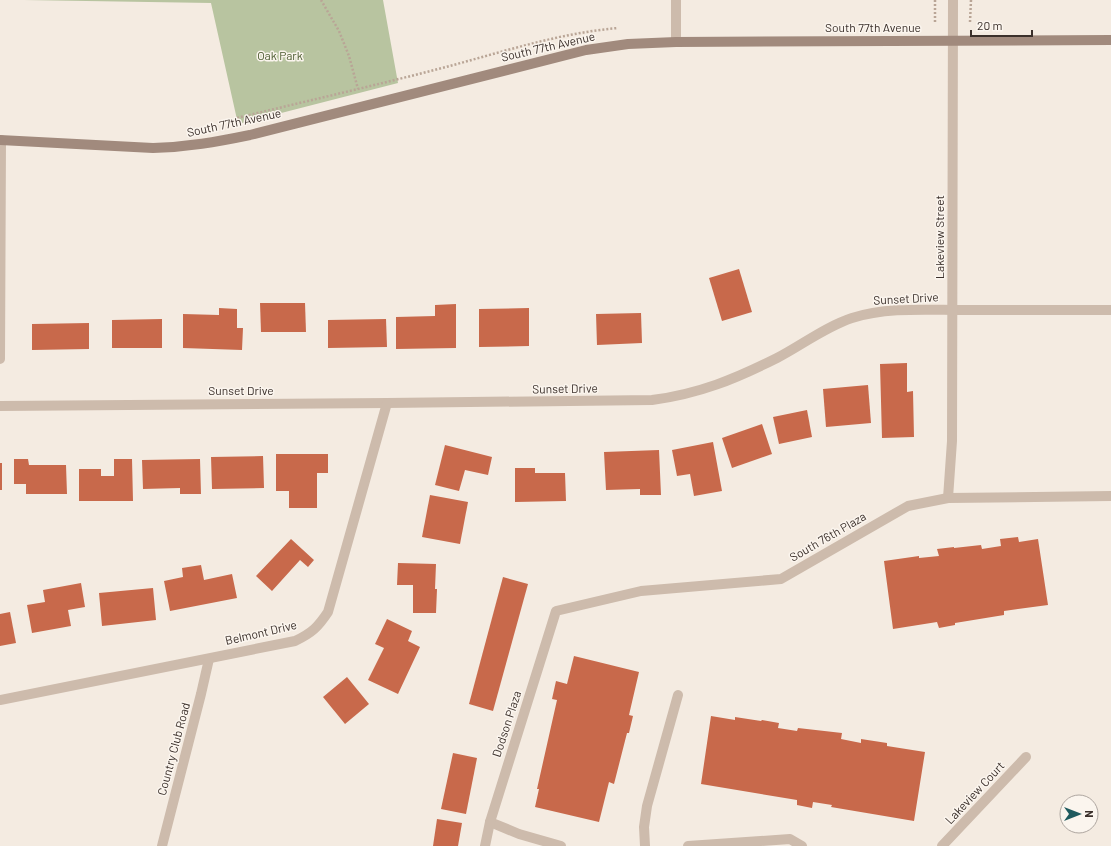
<svg xmlns="http://www.w3.org/2000/svg" width="1111" height="846" viewBox="0 0 1111 846" font-family="Barlow,sans-serif">
<style>
.green{fill:#b8c4a0}
.building{fill:#c8694b}
.lines{fill:none;stroke-linecap:round;stroke-linejoin:round}
.path{stroke:#b9a596;stroke-width:2.5;stroke-dasharray:2 2;stroke-linecap:butt}
.lane{stroke:#cdbbac;stroke-width:10}
.street{stroke:#cdbbac;stroke-width:10}
.secondary{stroke:#a18a7d;stroke-width:10}
.labels{text-anchor:middle;stroke-width:3;stroke-linejoin:round;paint-order:stroke}
.street-label{font-size:12px;fill:#3b302b;stroke:#fbf5ee}
.park-label{font-size:12px;fill:#4a5a2e;stroke:#fbf5ee}
</style>
<rect width="100%" height="100%" fill="#f4ebe1"/>
<path class="green" d="M24 0H383L398 83 238 124 211 3Z"/>
<g class="building">
<path d="M739 269 752 312 722 321 709 278Z"/>
<path d="M260 303H305L306 332H261Z"/>
<path d="M456 304V348L396 349V317L435 316V305Z"/>
<path d="M219 308 237 309V328H243L242 350 183 348V314L219 315Z"/>
<path d="M529 308V346L479 347V309Z"/>
<path d="M641 313 642 343 597 345 596 314Z"/>
<path d="M162 319V348H112V320Z"/>
<path d="M386 319 387 347 328 348V320Z"/>
<path d="M89 323V349L32 350V324Z"/>
<path d="M907 363V392L913 391 914 437 882 438 880 364Z"/>
<path d="M868 385 871 423 826 427 823 389Z"/>
<path d="M807 410 812 437 779 444 773 417Z"/>
<path d="M762 424 772 454 732 468 722 438Z"/>
<path d="M713 442 722 491 694 496 690 474 677 476 672 450Z"/>
<path d="M445 445 492 457 488 475 465 470 459 491 435 485Z"/>
<path d="M659 450 661 495H640V489L606 490 604 452Z"/>
<path d="M276 454H328V473H317V508H289V491H276Z"/>
<path d="M263 456 264 488 212 489 211 457Z"/>
<path d="M14 459H28L29 465H66L67 494H26V484H14Z"/>
<path d="M114 459H132L133 501H79V469H101V476H114Z"/>
<path d="M200 459 201 494H180V488L143 489 142 460Z"/>
<rect x="0" y="463" width="2" height="27"/>
<path d="M515 468H535V473H565L566 501 515 502Z"/>
<path d="M430 495 468 502 460 544 422 537Z"/>
<path d="M1018 537 1019 542 1038 539 1048 605 1004 611V615L955 623V625L939 628 937 622 893 629 884 561 919 556V558L939 556 937 549 954 547V548L981 545 982 549 1001 546 1000 539Z"/>
<path d="M291 539 314 560 308 567 300 560 272 591 256 576Z"/>
<path d="M398 563 436 564 435 589H437L436 613H413V585H397Z"/>
<path d="M201 565 204 580 232 574 237 598 170 611 164 581 183 577 182 568Z"/>
<path d="M503 577 528 584 493 711 469 704Z"/>
<path d="M81 583 85 607 68 610 71 626 32 633 27 605 45 602 43 590Z"/>
<path d="M153 588 156 620 102 626 99 593Z"/>
<path d="M10 612 16 643 0 646V614Z"/>
<path d="M387 619 412 631 408 641 420 647 398 694 368 680 384 648 375 644Z"/>
<path d="M574 656 639 672 629 715 633 716 629 733H627L614 784 609 782 599 822 535 807 539 789H537L557 700 552 699 556 681 567 684Z"/>
<path d="M347 677 369 704 345 724 323 697Z"/>
<path d="M711 716 735 720V717L761 721 762 720 779 723 778 728 797 731 798 728 842 733 841 739 861 743V739L887 743V746L925 752 914 821 831 807 832 805 813 802 812 808 797 805V800L701 784Z"/>
<path d="M453 753 477 758 466 814 441 809Z"/>
<path d="M437 819 462 823 458 846H433Z"/>
</g>
<g class="lines">
<g class="path">
<path d="M321 0 339 31 349 56 358 89"/>
<path d="M935 22V0"/>
<path d="M970 22 971 0"/>
<path d="M237 118C307 101 377 85 446 67 502 52 560 33 618 28"/>
</g>
<path class="lane" d="M645 846 644 827 647 806 678 695"/>
<g class="street">
<path d="M676 0V42"/>
<path d="M0 359 1 140"/>
<path d="M0 406 387 403 652 400C699 394 735 379 777 358 802 345 825 327 852 318 887 307 926 310 963 310 1012 310 1062 310 1111 310"/>
<path d="M948 498 952 441 953 0"/>
<path d="M0 700 295 641C312 633 318 627 328 612L387 403"/>
<path d="M490 822 519 834 561 846"/>
<path d="M162 846 201 694 209 659"/>
<path d="M485 846 490 822 556 611 641 591 781 579 908 506 948 498 1111 496"/>
<path d="M688 846 790 839 802 846"/>
<path d="M942 846 1026 757"/>
</g>
<path class="secondary" d="M0 140 153 148C188 147 216 142 250 135L586 50 628 44 676 42 1111 40"/>
</g>
<g class="labels">
<g class="street-label">
<text x="873" y="32">South 77th Avenue</text>
<text transform="translate(548 47) rotate(-13)" y="4">South 77th Avenue</text>
<text transform="translate(234 123) rotate(-12)" y="4">South 77th Avenue</text>
<text transform="translate(940 237) rotate(-90)" y="4">Lakeview Street</text>
<text transform="translate(906 299) rotate(-3)" y="4">Sunset Drive</text>
<text transform="translate(565 389) rotate(-1)" y="4">Sunset Drive</text>
<text x="241" y="395">Sunset Drive</text>
<text transform="translate(828 537) rotate(-30)" y="4">South 76th Plaza</text>
<text transform="translate(261 633) rotate(-13)" y="4">Belmont Drive</text>
<text transform="translate(507 724) rotate(-72)" y="4">Dodson Plaza</text>
<text transform="translate(174 749) rotate(-75)" y="4">Country Club Road</text>
<text transform="translate(975 793) rotate(-47)" y="4">Lakeview Court</text>
</g>
<g class="park-label">
<text x="280" y="60">Oak Park</text>
</g>
</g>
<g transform="translate(1079 814) rotate(90)"><circle r="19" fill="#fbf5ee" stroke="#aea6a0"/>
<path d="M0-3L7 15L0 10L-7 15Z" fill="#1f5a5e"/>
<text y="-6" font-size="11" font-weight="bold" text-anchor="middle" fill="#3b302b">N</text>
</g>
<path d="M971 30v6h61v-6" fill="none" stroke="#3b302b" stroke-width="2"/>
<text x="977" y="30" font-size="12" fill="#3b302b" stroke="#fbf5ee" stroke-width="3" paint-order="stroke">20 m</text>
</svg>
